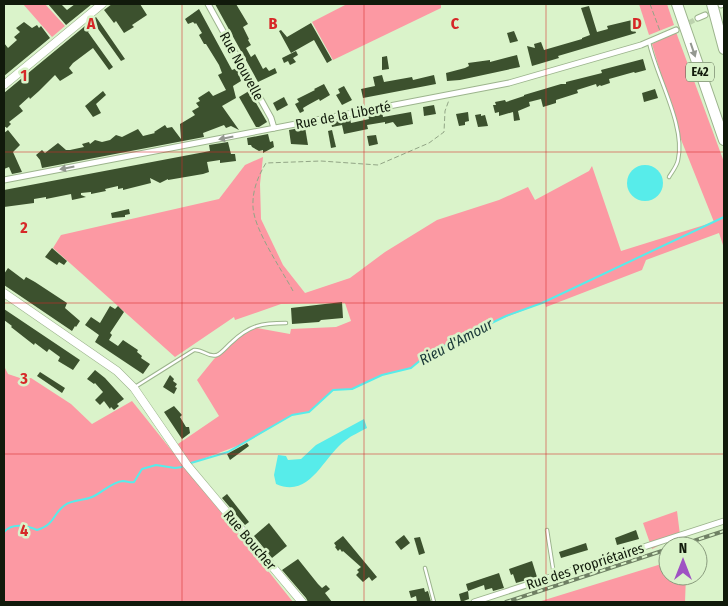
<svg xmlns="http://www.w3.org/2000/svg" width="728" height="606" viewBox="0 0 728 606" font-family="'Fira Sans Condensed',sans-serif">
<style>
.green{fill:#fc99a3}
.water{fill:#57ecea}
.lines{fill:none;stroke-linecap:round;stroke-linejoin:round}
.stream{stroke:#57ecea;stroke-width:2}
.building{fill:#3c512e}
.street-tunnel{stroke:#bcd2ad;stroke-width:5;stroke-dasharray:5 2.5;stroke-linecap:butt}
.lane-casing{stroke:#9cb48d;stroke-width:4.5}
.street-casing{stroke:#9cb48d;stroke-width:7}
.secondary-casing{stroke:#9cb48d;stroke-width:9}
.highway-casing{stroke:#9cb48d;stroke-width:12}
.path{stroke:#92a586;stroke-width:1;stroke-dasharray:5 2.5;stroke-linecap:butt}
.lane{stroke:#fff;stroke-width:2.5}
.street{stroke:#fff;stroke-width:5}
.secondary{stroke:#fff;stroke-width:8}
.highway{stroke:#fff;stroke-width:10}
.rail-casing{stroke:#6f8064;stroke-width:4}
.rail{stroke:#daf3ca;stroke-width:2;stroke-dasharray:5.5;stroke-linecap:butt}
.oneway{fill:#949891}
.grid{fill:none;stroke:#d62828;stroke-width:1;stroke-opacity:0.55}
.labels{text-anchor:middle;stroke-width:5;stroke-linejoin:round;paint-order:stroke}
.shield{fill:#daf3ca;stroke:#4d5b44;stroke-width:1}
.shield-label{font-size:12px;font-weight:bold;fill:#111a0b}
.street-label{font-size:14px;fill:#111a0b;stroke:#daf3ca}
.water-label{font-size:15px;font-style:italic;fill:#1a3938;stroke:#daf3ca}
.grid-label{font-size:16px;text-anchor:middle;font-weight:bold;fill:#d62828;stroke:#daf3ca;stroke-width:5;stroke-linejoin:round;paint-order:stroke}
</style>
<rect width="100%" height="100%" fill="#daf3ca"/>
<g class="green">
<path d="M23 4H45L65 26 52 37Z"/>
<path d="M347 4H441V8L333 60 312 22Z"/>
<path d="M639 4H667L674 25 649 35Z"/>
<path d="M676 32 724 162V248L719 233 646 260 642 270 546 307 545 302 493 322 428 354 411 368 379 376 352 389 333 390 309 412 292 415 245 443 187 465 175 446 219 416 197 380 214 359 251 327 290 334 291 329 336 327 351 321 345 303 281 304 235 320 234 317 175 357 53 248 61 235 219 199 245 165 263 157 260 184 261 219 283 265 305 293 350 278 385 252 437 220 499 200 528 187 535 200 589 171 592 166 621 251 714 222 678 132 652 44Z"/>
<path d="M4 366 8 374 23 379 31 378 71 404 92 424 132 401 293 602H4Z"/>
<path d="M677 511 680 535 652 549 643 523Z"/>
<path d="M668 562V576H686L685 602H538Z"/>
</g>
<g class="water">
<circle cx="645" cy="183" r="18"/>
<path d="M364 419 367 428C360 432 352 435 346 440 323 456 311 499 276 484L274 475 278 455 286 456 288 460 301 459 316 445Z"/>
</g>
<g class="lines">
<g class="stream">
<path d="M191 463 228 452 292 415 309 412 333 390 352 389 382 375 411 368 428 354 506 316 542 303 724 217"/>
<path d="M4 532C13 522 27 526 37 530 56 524 52 514 65 505 73 499 83 501 92 497 102 493 111 482 123 481 127 481 130 483 134 482L142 469 156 465 175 468 182 467"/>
</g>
</g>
<g class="building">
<path d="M48 4H61L67 10 75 4H92L66 25Z"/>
<path d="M112 4H140L147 15 132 25 134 27 124 33 116 21 114 23 104 10Z"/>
<path d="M215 4H236L248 24 243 27 249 39 248 40 251 45 246 48 251 57 255 54 263 69 266 67 269 71 275 68 277 73 258 82Z"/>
<path d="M589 6 597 32 608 29 607 26 632 20 636 33 558 56 559 58 532 66 527 46 535 48 534 44 541 42 544 50 582 39V38L590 35 581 8Z"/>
<path d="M199 9 232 70 237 68 242 77 240 78 241 81 233 86 236 98 222 106 239 130 231 126 226 128 224 125 203 133 204 137 42 168 40 160 36 155 42 150 45 153 58 143 66 150H70L84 147 82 144 89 142 90 144 95 140 102 142 110 140 116 135 122 137 138 129 143 136 155 133 154 132 165 125 167 128 172 127 181 139 180 124 195 115 192 111 199 107 196 103 200 101 198 98 209 91 213 96 226 90 218 75 222 73 219 65 206 44H204L199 35 202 33 196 23 195 24 193 22 188 24 185 19Z"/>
<path d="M96 17 125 59 121 61 96 26 88 32 113 67 109 70 93 48 73 63 69 68 73 73 60 81 55 75 39 91 30 99 29 97 19 106 23 111 9 122 11 124 7 128 4 126V93Z"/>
<path d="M24 22 32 28 37 25 39 28 41 26 50 38 4 76V43L8 48 17 40 14 37 20 32 16 28Z"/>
<path d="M311 23 332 60 327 63 314 40 291 53 279 31 281 30 287 37Z"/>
<path d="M514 31 518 41 510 43 507 33Z"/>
<path d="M296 51 298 55 293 58 296 62 290 65 288 61 284 63 282 58Z"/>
<path d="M517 55 520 67 460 80 447 81 446 73 465 68 469 66 468 63 490 60V62Z"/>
<path d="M387 56 389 69 382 70V57Z"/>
<path d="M643 59 646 70 635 73 634 72 609 79 610 83 601 86 600 85 597 87 596 84 577 90 578 93 556 100V103L543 107 541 99 529 102 530 106 518 111 520 120 514 121 513 112 499 116V112L495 113 493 105H496L495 102 505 100 506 102 524 96V95L561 84H566V82L602 73 601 70Z"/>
<path d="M382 75 384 82 412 77 413 80 434 75 436 84 363 98 361 89 375 86 373 77Z"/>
<path d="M324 84 330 95 320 101 319 99 308 105 303 108 304 111 300 113 295 104 299 102 297 99 315 90 314 89Z"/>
<path d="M344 86 352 100 342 105 336 95 340 93 338 89Z"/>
<path d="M655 89 658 98 644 102 642 93Z"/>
<path d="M103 91 106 95 96 104 101 113 93 117 85 106Z"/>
<path d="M249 91 267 122 259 127H256L239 97Z"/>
<path d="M284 97 288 105 277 111 273 103Z"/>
<path d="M434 105 436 114 424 116 423 107Z"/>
<path d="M382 112 383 117 411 112 413 124 397 127 393 122 385 124V122L367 125 368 129 344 134 342 125 332 127 331 122 352 118 350 119 351 123 369 119 368 115Z"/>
<path d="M468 112 469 121 465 122V125L459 126 456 114Z"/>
<path d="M481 114V116L485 115 488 126 478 127 475 115Z"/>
<path d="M305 127 308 145 291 144 289 130Z"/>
<path d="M8 130 20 145 13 152 22 172 12 174 9 167 4 169V133Z"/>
<path d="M332 130 336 147 331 148 328 131Z"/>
<path d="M268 134 270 142 273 141 274 147 263 153V150L259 151 252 147 251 145H248L247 138Z"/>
<path d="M376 135 378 144 369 146 367 136Z"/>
<path d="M228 142 231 154H235L236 161 220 163V160L207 162 209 172 203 174 168 180V179L160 183 150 178 151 183 123 190V188L118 189V186L105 189 106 191 91 194V192L81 193V195L86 197 72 200 71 194 46 199V197L34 199V203L4 207V190L210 151 209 145Z"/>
<path d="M129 209 130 214 125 215V217L112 218 111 213Z"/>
<path d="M52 248 67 261 64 265 59 262 57 265 45 257Z"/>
<path d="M8 268 24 280 26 277 35 282 67 303 65 308 80 321 76 327 75 326 72 331 4 285V274Z"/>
<path d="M342 302 343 318 321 320 319 322 292 324 291 308Z"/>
<path d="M110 306 115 309 118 306 124 312 110 333 112 335 109 340 118 346 123 340 138 350 137 352 142 356 141 358 150 364 143 374 95 342 99 335 85 325 91 317 100 323Z"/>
<path d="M4 309 80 360 73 370 58 361 60 357 49 349 47 352 35 343 34 345 11 327 12 326 4 320Z"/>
<path d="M95 370 105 378 124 399 117 404 119 406 114 410 111 407 110 409 104 401 100 405 95 400 103 392 95 383 94 384 87 379Z"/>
<path d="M40 372 65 388 62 393 37 376Z"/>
<path d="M170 375 174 379 173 381 177 384 175 387 177 388 174 394 163 387Z"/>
<path d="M174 406 182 415 180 417 186 427H189L190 433 182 439 164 412Z"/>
<path d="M247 443 249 446 230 460 227 454Z"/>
<path d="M227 494 249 522 245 525 222 498Z"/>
<path d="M269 523 287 546 272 558 254 536Z"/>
<path d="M636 530 639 539 617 545 615 538Z"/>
<path d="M404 535 410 543 401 550 395 542Z"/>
<path d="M343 536 377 577 372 581 369 577 363 582 356 575 359 572 357 570 361 567 343 551 342 552 340 549 338 551 335 547 336 546 334 543Z"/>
<path d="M420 537 425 553 419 555 414 538Z"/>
<path d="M586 543 588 550 561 558 559 552Z"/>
<path d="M298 559 318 584 322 588 326 585 330 589 325 593 332 602H308L306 598 282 570Z"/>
<path d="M532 561 537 577 516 583 513 574 511 575 509 569Z"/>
<path d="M499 573 504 588 493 591 492 588 485 590 484 585 468 591 466 584Z"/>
<path d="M424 588 425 592 428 591 431 602H417L416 596 411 598 409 591Z"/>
<path d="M468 591 469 599 461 602 459 594Z"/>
</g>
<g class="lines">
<path class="street-tunnel" d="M683 26 698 18"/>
<g class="lane-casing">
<g id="lane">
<path d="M649 42C656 76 686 126 678 160 677 166 672 172 669 177"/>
<path d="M135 387 194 350C203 349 208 358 217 355 222 353 227 346 232 342 250 325 262 323 286 323"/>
<path d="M547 530 554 575"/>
<path d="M425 568 434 602"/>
</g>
</g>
<g class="street-casing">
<g id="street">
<path d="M208 4 271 118 274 128"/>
<path d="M721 5 724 4"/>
<path d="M698 18 705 15"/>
<path d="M4 180 509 83 641 45 676 30"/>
<path d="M474 602 724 521"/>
</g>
</g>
<g class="secondary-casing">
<g id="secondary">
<path d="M4 85 102 4"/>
<path d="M4 293 117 371 134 388 187 465 302 602"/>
</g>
</g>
<g class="highway-casing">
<g id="highway">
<path d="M677 4 724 140"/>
<path d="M712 4 724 49"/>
</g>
</g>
<g class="path">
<path d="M650 4 660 31"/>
<path d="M293 291C282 270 254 230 253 207 252 191 258 176 266 163L321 161 378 165 429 143 444 132 445 111 449 100"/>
</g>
<use href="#lane" class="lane"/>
<use href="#street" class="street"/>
<use href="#secondary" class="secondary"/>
<use href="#highway" class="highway"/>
<g class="rail-casing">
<g id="rail">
<path d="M678 546 724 531"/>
<path d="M506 602 668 549"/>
</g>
</g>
<use href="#rail" class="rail"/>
</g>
<defs><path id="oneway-solid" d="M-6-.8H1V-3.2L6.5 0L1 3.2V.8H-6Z" transform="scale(1.25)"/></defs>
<g class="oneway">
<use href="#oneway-solid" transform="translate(693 50) rotate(71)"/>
<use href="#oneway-solid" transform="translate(226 138) rotate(169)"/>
<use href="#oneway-solid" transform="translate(67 168) rotate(169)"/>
</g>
<path class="grid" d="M182 4V602M364 4V602M546 4V602M4 152H724M4 303H724M4 454H724"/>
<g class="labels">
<rect class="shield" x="686" y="62.5" width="28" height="19" rx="4"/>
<g class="shield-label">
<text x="700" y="76">E42</text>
</g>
<g class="street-label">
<text transform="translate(242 66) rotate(61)" y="5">Rue Nouvelle</text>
<text transform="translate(343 115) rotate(-11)" y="5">Rue de la Liberté</text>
<text transform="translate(250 540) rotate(50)" y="5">Rue Boucher</text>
<text transform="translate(585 566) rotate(-18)" y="5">Rue des Propriétaires</text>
</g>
<g class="water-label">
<text transform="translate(456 342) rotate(-28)" y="5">Rieu d'Amour</text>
</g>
</g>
<g class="grid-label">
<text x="91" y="29">A</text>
<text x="273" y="29">B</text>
<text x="455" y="29">C</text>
<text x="637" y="29">D</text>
<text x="24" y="81">1</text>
<text x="24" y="233">2</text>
<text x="24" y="384">3</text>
<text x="24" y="536">4</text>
</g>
<rect width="728" height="606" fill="none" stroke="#111a0b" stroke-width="10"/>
<g transform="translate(683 561)"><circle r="24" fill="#daf3ca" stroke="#8a9c7e"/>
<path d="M0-4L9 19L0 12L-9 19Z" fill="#9f52c3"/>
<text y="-8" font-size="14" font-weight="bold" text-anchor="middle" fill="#111a0b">N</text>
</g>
</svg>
